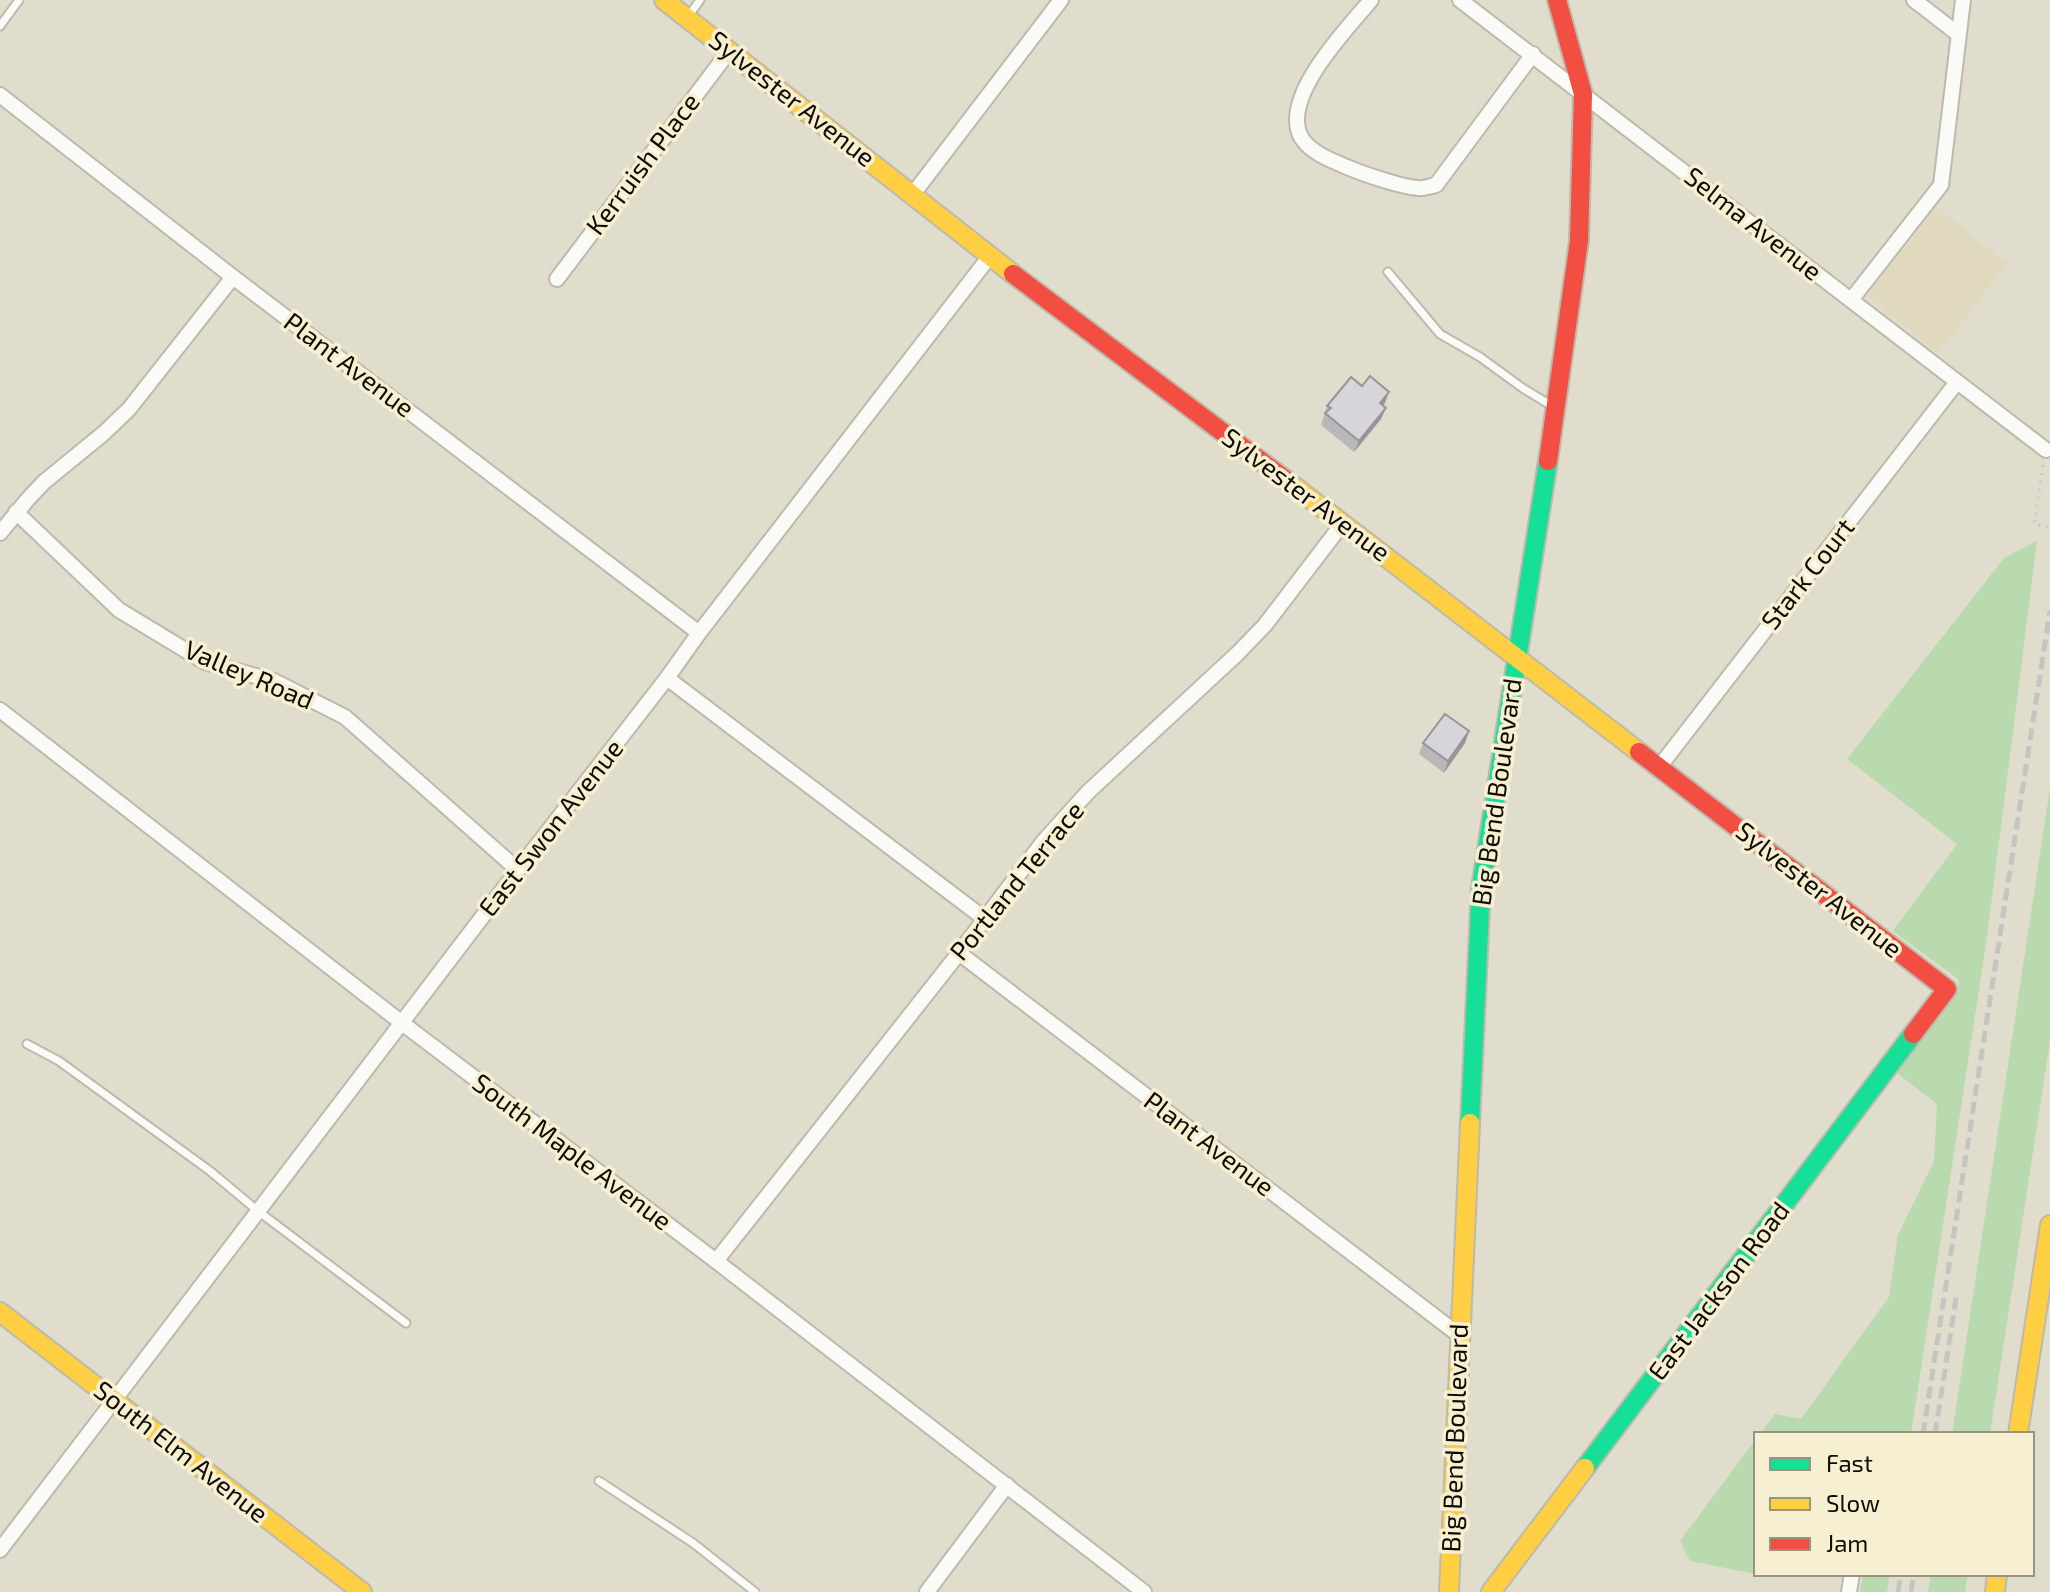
<svg xmlns="http://www.w3.org/2000/svg" width="2050" height="1592" viewBox="0 0 2050 1592" font-family="'Exo 2',sans-serif">
<style>
.built{fill:#e0d9bd}
.green{fill:#b8daae}
.lines{fill:none;stroke-linecap:round;stroke-linejoin:round}
.lane-casing{stroke:#bdb9ac;stroke-width:11}
.street-casing{stroke:#bdb9ac;stroke-width:18}
.fast-casing{stroke:#bdb9ac;stroke-width:22}
.slow-casing{stroke:#bdb9ac;stroke-width:22}
.jam-casing{stroke:#bdb9ac;stroke-width:22}
.path{stroke:#c9c8c4;stroke-width:3;stroke-dasharray:2 6;stroke-linecap:butt}
.lane{stroke:#fafaf7;stroke-width:7}
.street{stroke:#fafaf7;stroke-width:14}
.fast{stroke:#16e098;stroke-width:18}
.slow{stroke:#ffcf43;stroke-width:18}
.jam{stroke:#f24e42;stroke-width:18}
.rail{stroke:#c6c4c0;stroke-width:5;stroke-dasharray:12 6;stroke-linecap:butt}
.wall{fill:#bab7bb}
.shaded-wall{fill:#979599}
.building{fill:#d8d5da;stroke:#979599;stroke-width:2}
.labels{text-anchor:middle;stroke-width:7;stroke-linejoin:round;paint-order:stroke}
.street-label{font-size:26px;fill:#0e0b03;stroke:#f7efd1}
</style>
<rect width="100%" height="100%" fill="#e1ddcc"/>
<path class="built" d="M1937 207 2007 264 1938 353 1873 300 1870 295 1872 289Z"/>
<g class="green">
<path d="M2037 541 1987 937 1911 1434H1760L1775 1414 1801 1419 1889 1297 1898 1235 1934 1161 1937 1104 1897 1073 1959 986 1958 979 1893 931 1957 844 1847 759 2004 558Z"/>
<path d="M2050 788V1041L1990 1434H1952Z"/>
<path d="M1756 1439V1574L1690 1561 1680 1541Z"/>
<path d="M1863 1574H1890L1887 1592H1860Z"/>
<path d="M1931 1574H1968L1965 1592H1928Z"/>
</g>
<g class="lines">
<g class="lane-casing">
<g id="lane">
<path d="M690 14 700 0"/>
<path d="M0 26 19 0"/>
<path d="M1388 272 1440 334 1480 357 1524 389 1554 407"/>
<path d="M27 1044 59 1061 210 1171 258 1211 406 1323"/>
<path d="M599 1481 693 1543 755 1592"/>
</g>
</g>
<g class="street-casing">
<g id="street">
<path d="M1371 0C1347 29 1280 97 1301 137 1311 154 1335 162 1352 169 1366 175 1403 187 1418 188 1423 189 1430 186 1436 185L1533 54"/>
<path d="M1460 0 2046 450"/>
<path d="M1914 0 1958 34"/>
<path d="M0 95 233 277 699 633"/>
<path d="M913 194 1061 0"/>
<path d="M557 279 730 50"/>
<path d="M1851 300 1941 185 1963 0"/>
<path d="M16 512 119 610 205 662 274 681 345 717 518 870"/>
<path d="M0 533 28 499 44 482 104 433 129 409 233 277"/>
<path d="M667 678 985 919"/>
<path d="M0 710 402 1023 716 1261 1144 1592"/>
<path d="M1660 766 1957 382"/>
<path d="M959 953 1459 1335"/>
<path d="M716 1261 959 953 1043 842 1088 792 1237 654 1265 625 1343 523"/>
<path d="M0 1550 518 870 667 678 699 633 990 256"/>
<path d="M927 1592 1007 1485"/>
<path d="M1849 1592 1852 1574"/>
</g>
</g>
<g class="fast-casing">
<g id="fast">
<path d="M1470 1123 1481 888 1548 461"/>
<path d="M1585 1468 1913 1034"/>
</g>
</g>
<g class="slow-casing">
<g id="slow">
<path d="M664 0 1013 274"/>
<path d="M1286 480 1639 752"/>
<path d="M0 1312 362 1592"/>
<path d="M2018 1434 2050 1225"/>
<path d="M1449 1592 1470 1123"/>
<path d="M1491 1592 1585 1468"/>
<path d="M1995 1592 1997 1574"/>
</g>
</g>
<g class="jam-casing">
<g id="jam">
<path d="M1013 274 1286 480"/>
<path d="M1548 461 1579 241 1583 94 1557 0"/>
<path d="M1639 752 1947 989 1913 1034"/>
</g>
</g>
<path class="path" d="M2043 465 2034 524 2050 527"/>
<use href="#lane" class="lane"/>
<use href="#street" class="street"/>
<use href="#fast" class="fast"/>
<use href="#slow" class="slow"/>
<use href="#jam" class="jam"/>
<g class="rail">
<path d="M1923 1434 2050 611"/>
<path d="M1935 1434 1957 1292"/>
<path d="M1898 1592 1901 1574"/>
<path d="M1911 1592 1914 1574"/>
</g>
</g>
<g class="wall">
<path d="M1385 403 1383 405 1386 408 1381 419 1354 452 1321 425 1327 406Z"/>
<path d="M1469 731 1465 743 1444 773 1419 754 1423 743Z"/>
</g>
<g class="shaded-wall">
<path d="M1389 392 1385 403 1376 414 1380 403Z"/>
<path d="M1386 408 1381 419 1354 452 1359 441Z"/>
<path d="M1469 731 1465 743 1444 773 1448 761Z"/>
</g>
<g class="building">
<path d="M1370 376 1389 392 1380 403 1386 408 1359 441 1325 413 1331 408 1327 406 1351 377 1362 386Z"/>
<path d="M1445 714 1469 731 1448 761 1423 743Z"/>
</g>
<g class="labels">
<g class="street-label">
<text transform="translate(792 99) rotate(38)" y="9">Sylvester Avenue</text>
<text transform="translate(643 164) rotate(-53)" y="9">Kerruish Place</text>
<text transform="translate(1753 224) rotate(38)" y="9">Selma Avenue</text>
<text transform="translate(349 365) rotate(37)" y="9">Plant Avenue</text>
<text transform="translate(1306 495) rotate(37)" y="9">Sylvester Avenue</text>
<text transform="translate(1808 574) rotate(-52)" y="9">Stark Court</text>
<text transform="translate(249 675) rotate(23)" y="9">Valley Road</text>
<text transform="translate(1497 792) rotate(-82)" y="9">Big Bend Boulevard</text>
<text transform="translate(551 828) rotate(-52)" y="9">East Swon Avenue</text>
<text transform="translate(1017 881) rotate(-51)" y="9">Portland Terrace</text>
<text transform="translate(1819 890) rotate(38)" y="9">Sylvester Avenue</text>
<text transform="translate(1209 1144) rotate(37)" y="9">Plant Avenue</text>
<text transform="translate(572 1152) rotate(37)" y="9">South Maple Avenue</text>
<text transform="translate(1719 1291) rotate(-53)" y="9">East Jackson Road</text>
<text transform="translate(1455 1438) rotate(-88)" y="9">Big Bend Boulevard</text>
<text transform="translate(181 1452) rotate(38)" y="9">South Elm Avenue</text>
</g>
</g>
<rect x="1754" y="1432" width="280" height="144" fill="#f7efd1" stroke="#9a947f" stroke-width="2"/>
<rect x="1770" y="1458" width="40" height="12" fill="#16e098" stroke="#9a947f" stroke-width="2"/>
<text x="1826" y="1472" font-size="24" fill="#0e0b03">Fast</text>
<rect x="1770" y="1498" width="40" height="12" fill="#ffcf43" stroke="#9a947f" stroke-width="2"/>
<text x="1826" y="1512" font-size="24" fill="#0e0b03">Slow</text>
<rect x="1770" y="1538" width="40" height="12" fill="#f24e42" stroke="#9a947f" stroke-width="2"/>
<text x="1826" y="1552" font-size="24" fill="#0e0b03">Jam</text>
</svg>
